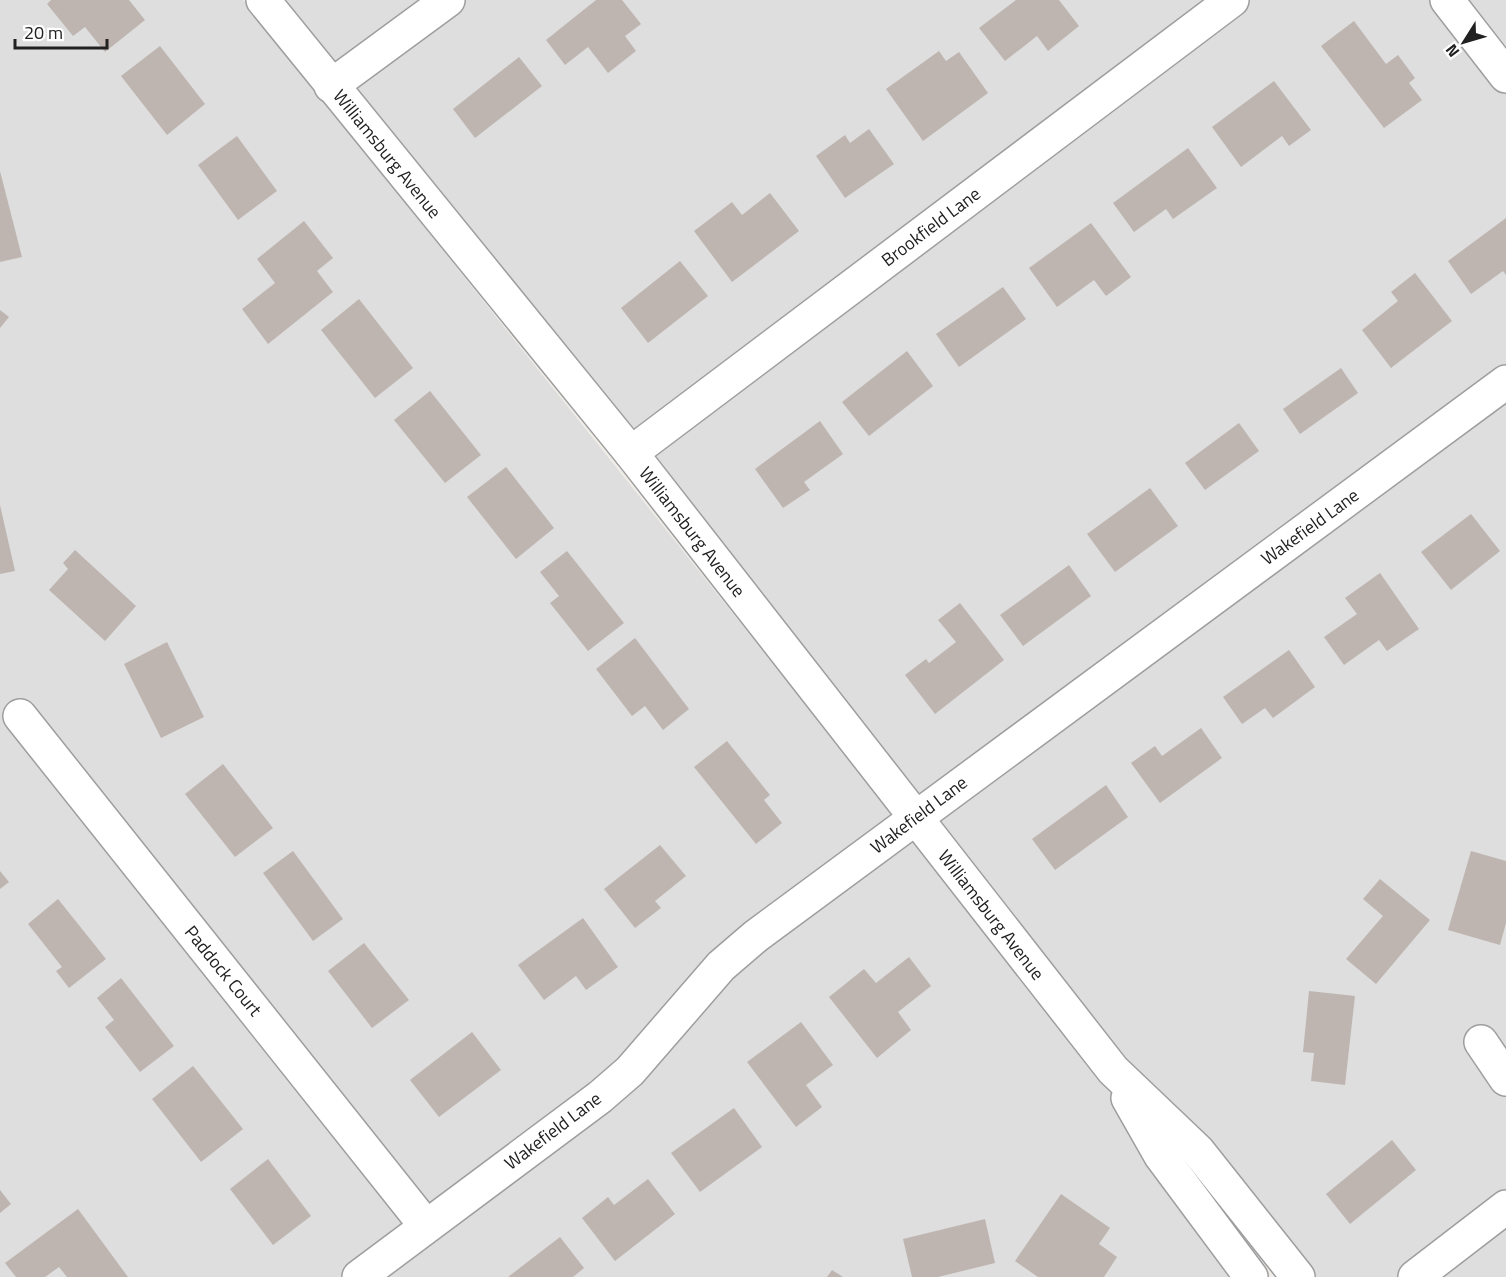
<svg xmlns="http://www.w3.org/2000/svg" width="1506" height="1277" viewBox="0 0 1506 1277" font-family="'Titillium Web',sans-serif">
<style>
.residential{fill:#dedede}
.building{fill:#beb5b1}
.lines{fill:none;stroke-linecap:round;stroke-linejoin:round}
.minor-casing{stroke:#9e9e9e;stroke-width:36}
.minor{stroke:#fff;stroke-width:33}
.labels{text-anchor:middle;stroke-width:6;stroke-linejoin:round;paint-order:stroke}
.street-label{font-size:18px;fill:#212121;stroke:#fff}
</style>
<rect width="100%" height="100%" fill="#f0ece8"/>
<g class="residential">
<path d="M0 0H243L1087 1057 1241 1277H0Z"/>
<path d="M271 0H1506V1277H1313L1116 1058Z"/>
</g>
<g class="building">
<path d="M51 0H129L145 20 105 52 85 27 73 36 47 4Z"/>
<path d="M596 0H622L641 24 625 36 636 51 608 73 588 47 565 65 546 40Z"/>
<path d="M1016 0H1059L1079 26 1048 51 1037 36 1005 61 979 28Z"/>
<path d="M1354 21 1386 64 1398 55 1415 78 1409 83 1422 100 1384 128 1321 46Z"/>
<path d="M160 46 205 104 167 135 121 76Z"/>
<path d="M939 51 946 61 959 52 988 93 923 141 886 89Z"/>
<path d="M519 57 542 86 475 138 453 109Z"/>
<path d="M1274 81 1311 130 1289 146 1282 136 1241 167 1212 127Z"/>
<path d="M869 129 894 164 845 198 816 156 845 135 850 143Z"/>
<path d="M237 136 277 191 238 220 198 165Z"/>
<path d="M1188 148 1217 188 1173 219 1166 209 1134 232 1113 203Z"/>
<path d="M0 171 22 257 0 262Z"/>
<path d="M770 193 799 231 732 282 694 231 732 202 742 215Z"/>
<path d="M1506 218V275L1503 271 1471 294 1448 261Z"/>
<path d="M304 221 333 258 317 271 333 292 268 344 242 309 275 283 257 259Z"/>
<path d="M1091 223 1131 277 1106 296 1094 280 1057 307 1029 268Z"/>
<path d="M680 261 708 296 648 343 621 308Z"/>
<path d="M1415 273 1452 321 1391 368 1362 330 1398 301 1391 292Z"/>
<path d="M1003 287 1026 319 959 367 936 334Z"/>
<path d="M359 299 413 368 375 398 321 330Z"/>
<path d="M0 310 9 317 0 328Z"/>
<path d="M907 351 933 386 869 436 842 402Z"/>
<path d="M1341 368 1358 393 1300 434 1283 409Z"/>
<path d="M430 391 481 455 445 483 394 420Z"/>
<path d="M820 421 843 454 804 482 810 490 783 508 755 469Z"/>
<path d="M1239 423 1259 451 1205 490 1185 463Z"/>
<path d="M506 467 554 528 516 559 467 497Z"/>
<path d="M1150 488 1178 526 1115 572 1087 534Z"/>
<path d="M0 505 15 571 0 574Z"/>
<path d="M1471 514 1500 551 1451 590 1421 552Z"/>
<path d="M75 550 136 606 105 641 49 590 68 569 63 563Z"/>
<path d="M567 551 624 623 588 651 550 603 559 596 540 572Z"/>
<path d="M1069 565 1091 596 1023 646 1000 615Z"/>
<path d="M1380 573 1419 629 1387 651 1379 640 1344 665 1324 637 1357 614 1345 598Z"/>
<path d="M960 603 1004 660 935 714 905 675 926 659 929 663 956 642 938 620Z"/>
<path d="M635 638 689 709 663 730 645 706 632 716 596 669Z"/>
<path d="M167 642 204 717 161 738 124 664Z"/>
<path d="M1289 650 1315 687 1273 718 1265 708 1242 724 1223 697Z"/>
<path d="M1201 728 1222 758 1160 803 1131 763 1155 746 1162 756Z"/>
<path d="M727 741 770 795 764 800 782 823 756 844 694 767Z"/>
<path d="M223 764 273 828 235 857 185 794Z"/>
<path d="M1106 785 1128 817 1055 870 1032 839Z"/>
<path d="M660 845 686 876 655 901 661 908 635 928 604 889Z"/>
<path d="M293 851 343 919 313 941 263 873Z"/>
<path d="M1471 851 1506 861V923L1500 945 1448 930Z"/>
<path d="M0 871 9 882 0 889Z"/>
<path d="M1380 879 1430 920 1376 984 1346 959 1383 916 1363 899Z"/>
<path d="M58 899 106 959 69 988 56 971 62 967 28 924Z"/>
<path d="M583 918 618 967 586 990 576 976 544 1000 518 965Z"/>
<path d="M364 943 409 1000 372 1028 328 971Z"/>
<path d="M909 957 931 986 898 1012 911 1030 877 1058 829 997 864 969 876 983Z"/>
<path d="M121 978 174 1046 140 1072 105 1027 114 1020 97 998Z"/>
<path d="M1309 991 1355 996 1345 1085 1311 1081 1314 1053 1303 1052Z"/>
<path d="M801 1022 833 1065 806 1085 822 1107 796 1127 747 1062Z"/>
<path d="M472 1032 501 1070 439 1117 410 1080Z"/>
<path d="M193 1066 243 1129 201 1162 152 1099Z"/>
<path d="M734 1108 762 1147 700 1192 671 1153Z"/>
<path d="M1392 1140 1416 1170 1350 1224 1326 1194Z"/>
<path d="M268 1159 311 1216 273 1245 230 1189Z"/>
<path d="M648 1179 675 1214 615 1261 582 1218 608 1197 614 1205Z"/>
<path d="M0 1190 11 1204 0 1213Z"/>
<path d="M1061 1194 1110 1228 1099 1244 1117 1257 1104 1277H1038L1015 1261Z"/>
<path d="M78 1209 128 1277H67L59 1267 45 1277H16L5 1263Z"/>
<path d="M985 1219 995 1263 938 1277H912L903 1239Z"/>
<path d="M560 1237 584 1268 573 1277H508Z"/>
<path d="M832 1270 843 1277H827Z"/>
</g>
<g class="lines">
<g class="minor-casing">
<g id="minor">
<path d="M263 0 631 453 1113 1070 1198 1151 1298 1277"/>
<path d="M1447 0 1506 76"/>
<path d="M331 86 448 0"/>
<path d="M631 453 1232 0"/>
<path d="M20 716 426 1226"/>
<path d="M1481 1042 1506 1079"/>
<path d="M1128 1098 1161 1156 1251 1277"/>
<path d="M359 1277 600 1097 630 1071 721 966 756 936 1506 382"/>
<path d="M1415 1277 1506 1207"/>
</g>
</g>
<use href="#minor" class="minor"/>
</g>
<g class="labels">
<g class="street-label">
<text transform="translate(387 154) rotate(51)" y="6">Williamsburg Avenue</text>
<text transform="translate(931 227) rotate(-37)" y="6">Brookfield Lane</text>
<text transform="translate(1310 527) rotate(-36)" y="6">Wakefield Lane</text>
<text transform="translate(692 532) rotate(52)" y="6">Williamsburg Avenue</text>
<text transform="translate(919 815) rotate(-37)" y="6">Wakefield Lane</text>
<text transform="translate(991 915) rotate(52)" y="6">Williamsburg Avenue</text>
<text transform="translate(223 971) rotate(51)" y="6">Paddock Court</text>
<text transform="translate(553 1131) rotate(-37)" y="6">Wakefield Lane</text>
</g>
</g>
<g transform="translate(1464 42) rotate(233)" stroke="#ffffff" stroke-width="4.5" paint-order="stroke">
<path d="M0-4.5L10 22L0 15L-10 22Z" fill="#212121"/>
<text y="-9" font-size="16" font-weight="bold" text-anchor="middle" fill="#212121">N</text>
</g>
<path d="M15 39v9h92v-9" fill="none" stroke="#212121" stroke-width="3"/>
<text x="24" y="39" font-size="18" fill="#212121" stroke="#ffffff" stroke-width="4.5" paint-order="stroke">20 m</text>
</svg>
